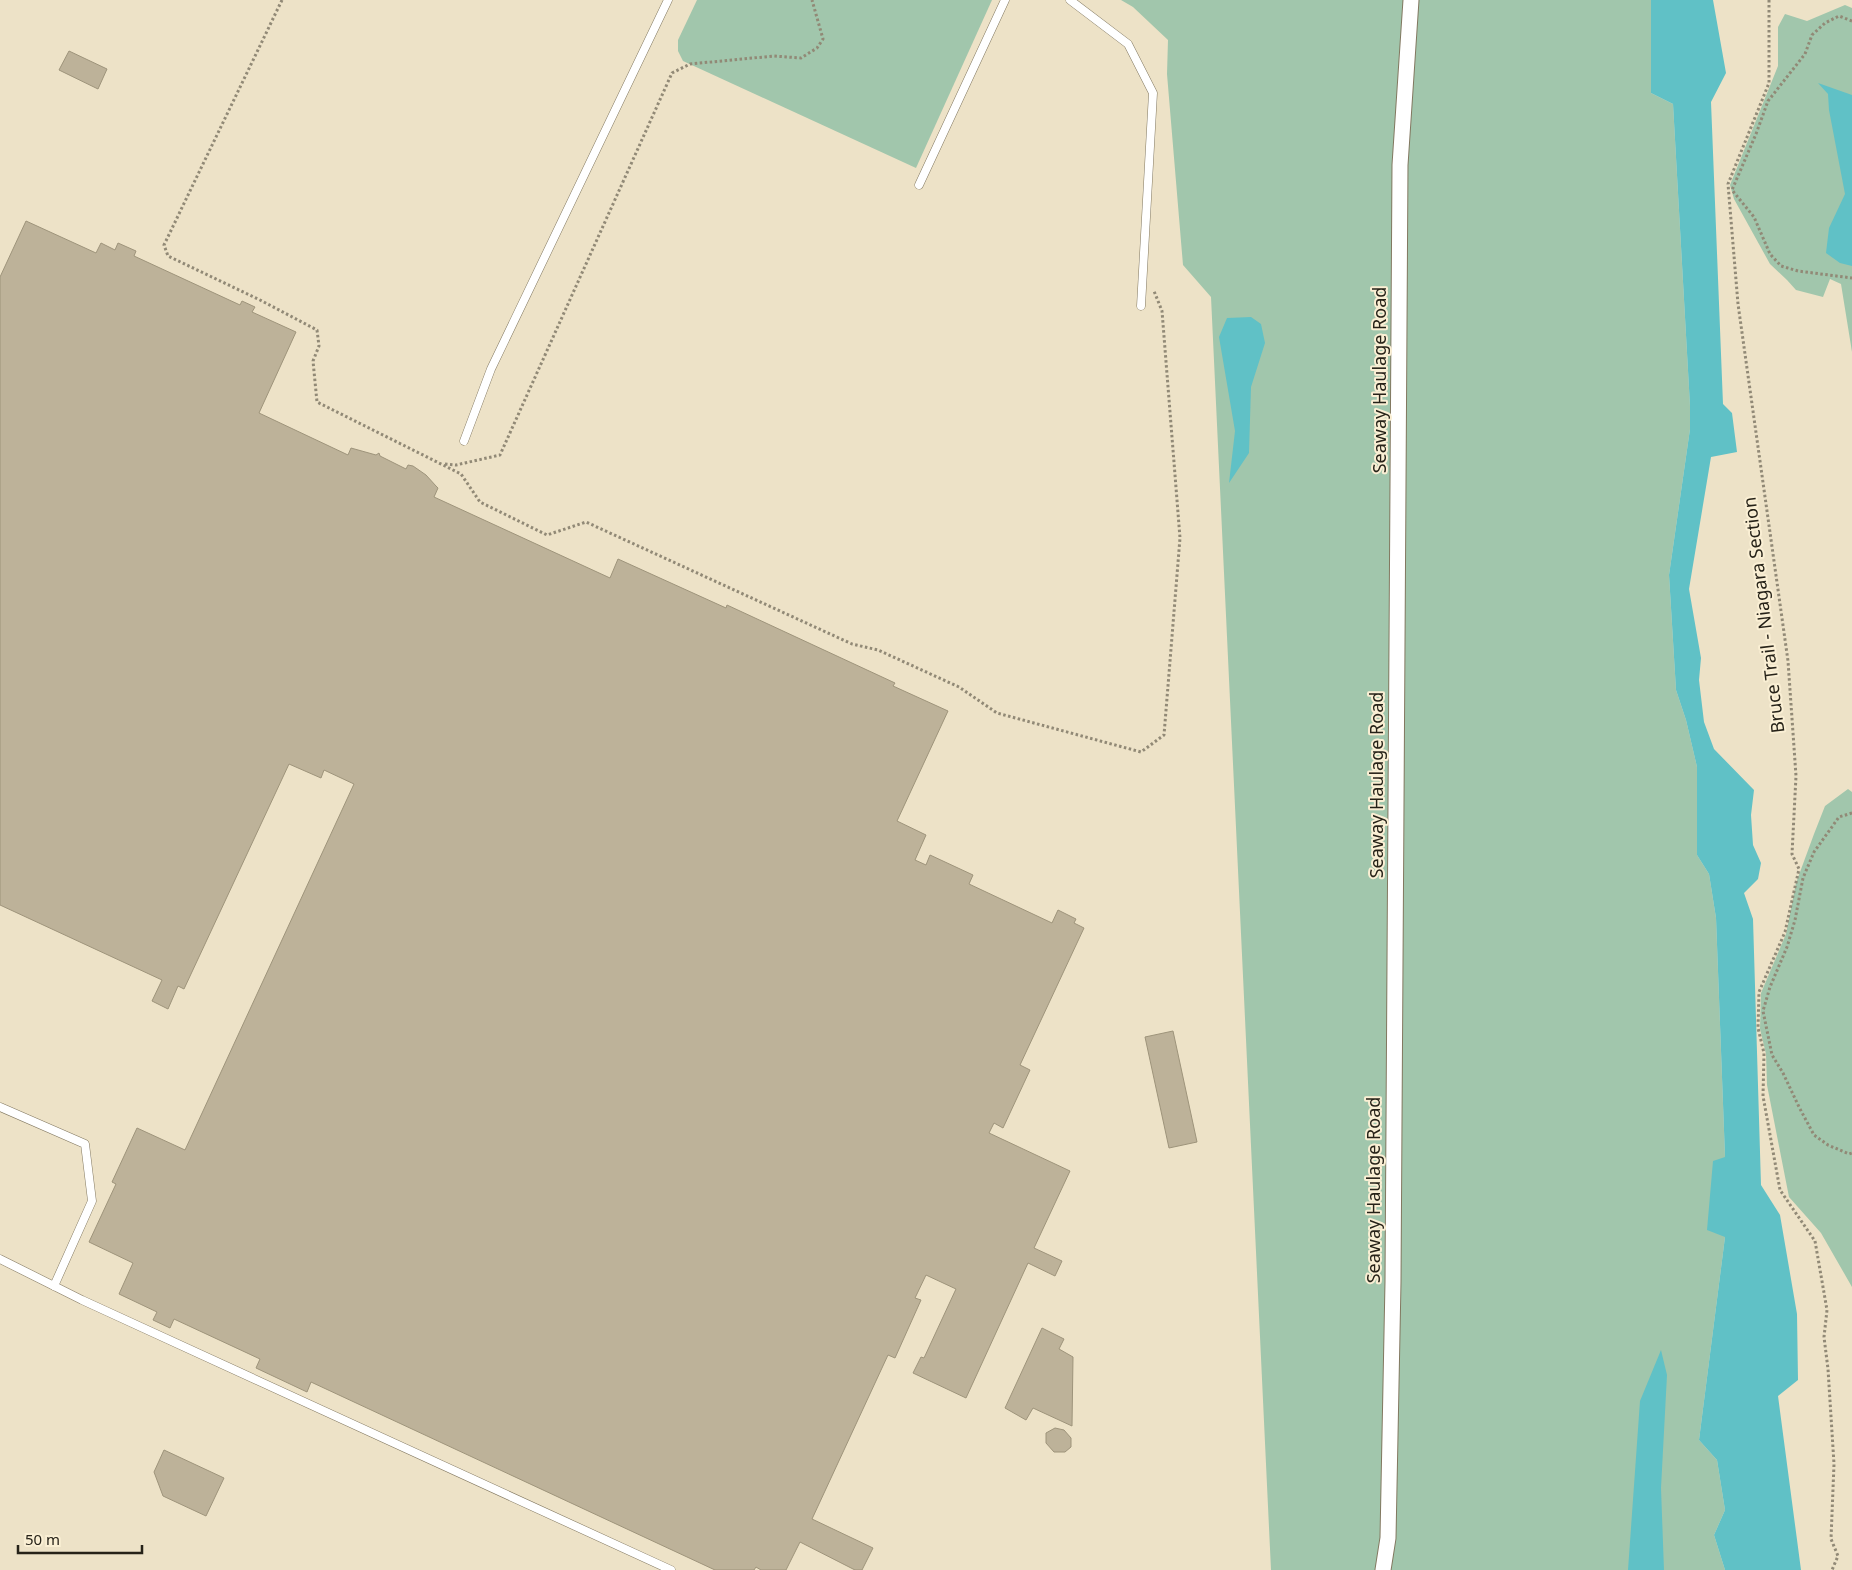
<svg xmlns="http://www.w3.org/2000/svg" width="1852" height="1570" viewBox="0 0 1852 1570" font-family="'Noto Sans',sans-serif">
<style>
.green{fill:#a1c6ac}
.water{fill:#60c1c6}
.building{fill:#bdb299;stroke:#9e947b}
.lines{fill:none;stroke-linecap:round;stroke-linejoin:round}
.service-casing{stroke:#827860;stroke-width:9}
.minor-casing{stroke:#827860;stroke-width:17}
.path{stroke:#918976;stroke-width:3;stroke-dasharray:2.5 2.5;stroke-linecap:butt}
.service{stroke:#fff;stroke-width:8}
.minor{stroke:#fff;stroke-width:15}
.labels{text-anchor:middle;stroke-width:4;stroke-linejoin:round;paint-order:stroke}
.street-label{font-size:18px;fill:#262218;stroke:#faefd4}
</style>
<rect width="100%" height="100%" fill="#ede2c7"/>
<g class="green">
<path d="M697 0H992L916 168 683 61 678 51V40Z"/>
<path d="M1121 0H1651V93L1673 104 1690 406V429L1669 575 1676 690 1686 720 1697 767V855L1709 874 1716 918 1725 1157V1237L1699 1440 1717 1460 1725 1510 1714 1535 1725 1570H1271L1211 297 1183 265 1167 74 1168 40 1133 7Z"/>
<path d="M1845 5 1852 8V352L1841 284 1830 279 1823 297 1796 290 1787 280 1770 264 1734 199 1730 185 1778 66V27L1785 14 1807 21Z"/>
<path d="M1848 789 1852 792V1287L1821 1233 1789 1197 1767 1085 1766 1054 1760 1029 1761 993 1786 934 1796 883 1814 834 1825 806Z"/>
</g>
<g class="water">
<path d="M1651 0H1713L1726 73 1711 102 1723 404 1732 413 1737 452 1711 457 1689 589 1701 658 1699 680 1704 722 1714 749 1754 790 1751 815 1753 845 1761 863 1758 879 1744 893 1753 919 1761 1185 1780 1215 1797 1314 1798 1380 1778 1396 1801 1570H1725L1714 1535 1725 1510 1717 1460 1699 1440 1725 1237 1707 1230 1713 1161 1725 1157 1716 918 1709 874 1697 855V767L1686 720 1676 690 1669 575 1690 429V406L1673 104 1651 93Z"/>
<path d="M1818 83 1852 95V266L1840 263 1826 253 1829 228 1845 194 1829 110 1828 94Z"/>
<path d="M1251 317 1261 324 1265 343 1251 387 1249 453 1229 483 1235 431 1219 337 1227 318Z"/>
<path d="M1661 1350 1667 1375 1661 1488 1664 1570H1628L1640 1401Z"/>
</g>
<g class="building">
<path d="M69 51 107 69 98 89 59 70Z"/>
<path d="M26 221 96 253 101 243 115 250 118 243 136 251 134 256 240 305 242 301 255 307 252 312 296 332 259 413 348 455 351 448 376 455 379 453 380 456 406 469 408 465 413 466 426 475 436 486 438 488 434 497 610 578 618 559 726 608 727 605 895 683 893 686 948 711 897 821 926 835 915 860 926 865 930 855 973 875 969 884 1052 923 1058 910 1076 919 1074 923 1084 928 1020 1065 1030 1070 1003 1128 994 1123 989 1133 1070 1171 1034 1248 1062 1261 1055 1276 1028 1263 966 1398 913 1373 921 1357 924 1358 956 1289 926 1275 915 1298 921 1300 895 1358 888 1355 812 1519 873 1548 862 1570H855L800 1542 786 1570H761L756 1567 754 1570H715L311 1382 307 1392 256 1368 260 1359 174 1319 170 1328 153 1320 157 1312 119 1294 133 1263 89 1242 116 1184 112 1182 137 1128 185 1150 354 784 324 770 321 778 289 764 184 989 178 986 168 1009 152 1001 162 980 0 905V277Z"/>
<path d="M1173 1031 1197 1142 1169 1148 1145 1037Z"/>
<path d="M1042 1328 1064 1339 1059 1349 1073 1357 1072 1426 1033 1408 1026 1420 1005 1408Z"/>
<path d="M1055 1428 1064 1430 1071 1438V1447L1065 1452H1054L1046 1443V1433Z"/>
<path d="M164 1450 224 1478 206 1516 163 1496 154 1472Z"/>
</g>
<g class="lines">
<g class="service-casing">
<g id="service">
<path d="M1070 0 1128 44 1153 93 1141 306"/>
<path d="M919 185 1005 0"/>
<path d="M464 441 491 369 668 0"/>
<path d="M0 1107 85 1144 92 1201 54 1286"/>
<path d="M0 1259 82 1300 671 1570"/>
</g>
</g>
<g class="minor-casing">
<path id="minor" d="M1383 1570 1388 1538 1393 1282 1400 165 1411 0"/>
</g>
<g class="path">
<path d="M282 0 164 245 168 256 260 300 317 330 319 346 313 361 317 402 461 474 480 502 547 535 586 522 852 644 878 650 959 687 997 713 1141 752 1164 735 1180 538 1162 311 1154 291"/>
<path d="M1769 0V83L1728 184 1738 304 1788 661 1796 776 1792 854 1799 869 1785 932 1759 992 1758 1028 1764 1053 1763 1096 1780 1190 1815 1241 1827 1310 1824 1337 1828 1369 1834 1464 1831 1539 1838 1556 1832 1570"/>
<path d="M1852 21 1839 16 1825 23 1812 35 1805 54 1768 101 1756 134 1732 190 1754 217 1770 254 1781 266 1798 271 1852 278"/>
<path d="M445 464 456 465 500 455 672 73 690 64 774 56 801 58 817 48 823 39 812 0"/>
<path d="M1852 813 1839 817 1814 852 1803 878 1795 920 1787 947 1770 987 1763 1011 1772 1055 1783 1073 1799 1107 1814 1135 1828 1145 1849 1154 1852 1153"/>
</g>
<use href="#service" class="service"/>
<use href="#minor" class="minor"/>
</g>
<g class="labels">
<g class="street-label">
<text transform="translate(1380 380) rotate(-90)" y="6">Seaway Haulage Road</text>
<text transform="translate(1764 615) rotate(-97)" y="6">Bruce Trail - Niagara Section</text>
<text transform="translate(1377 785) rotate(-90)" y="6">Seaway Haulage Road</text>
<text transform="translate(1374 1190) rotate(-90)" y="6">Seaway Haulage Road</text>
</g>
</g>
<path d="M18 1545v8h124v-8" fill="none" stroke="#262218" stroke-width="2.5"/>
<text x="25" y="1545" font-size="15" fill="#262218" stroke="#faefd4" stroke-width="4" paint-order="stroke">50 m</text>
</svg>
